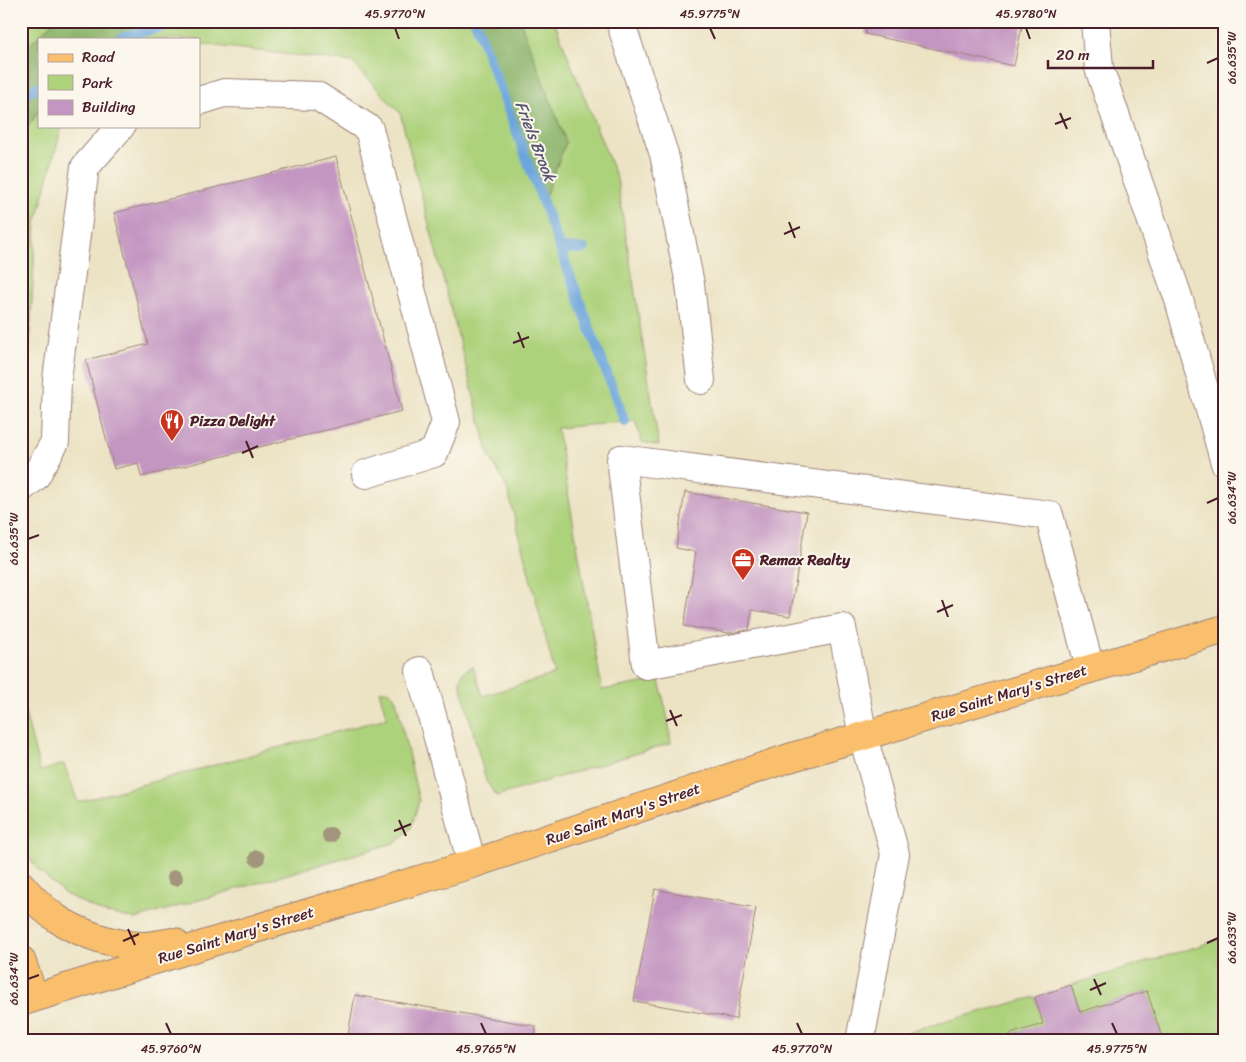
<svg xmlns="http://www.w3.org/2000/svg" width="1246" height="1062" viewBox="0 0 1246 1062" font-family="Sriracha,sans-serif">
<style>
.green{fill:#add27b;stroke:#7c7853}
.forest{fill:#8ab46b;stroke:#6a6a4b}
.lines{fill:none;stroke-linecap:round;stroke-linejoin:round}
.stream{stroke:#6ca5db;stroke-width:10}
.building{fill:#c395c1}
.minor-casing{stroke:#9b8178;stroke-width:30}
.major-casing{stroke:#9b8178;stroke-width:30}
.minor{stroke:#fff;stroke-width:28}
.major{stroke:#f9bf6c;stroke-width:28}
.tree{fill:#a3957d}
.ticks{fill:none;stroke:#4a1f2b;stroke-width:2}
.labels{text-anchor:middle;stroke-width:4;stroke-linejoin:round;paint-order:stroke}
.poi-label{font-size:15px;font-weight:bold;fill:#4a1f2b;stroke:#fbf7ec;text-anchor:start}
.street-label{font-size:15px;fill:#4a1f2b;stroke:#fbf7ec}
.water-label{font-size:16px;font-style:italic;fill:#585571;stroke:#fbf7ec}
.neatline{fill:none;stroke:#4a1f2b;stroke-width:2}
.ticks-label{font-size:12px;text-anchor:middle;fill:#4a1f2b}
</style>
<rect width="100%" height="100%" fill="#fbf7ec"/>
<filter id="ink" filterUnits="userSpaceOnUse"><feTurbulence type="fractalNoise" baseFrequency=".02" numOctaves="2"/><feDisplacementMap in="SourceGraphic" scale="10" xChannelSelector="R" yChannelSelector="G"/><feConvolveMatrix kernelMatrix="1 2 1 2 8 2 1 2 1" color-interpolation-filters="sRGB"/></filter>
<filter id="wash" filterUnits="userSpaceOnUse"><feTurbulence type="fractalNoise" baseFrequency=".0096" numOctaves="4" result="noise"/><feDisplacementMap in="SourceGraphic" scale="20" xChannelSelector="R" yChannelSelector="G"/><feGaussianBlur stdDeviation="1.12" result="paint"/><feColorMatrix in="noise" values="0 0 0 0 0 0 0 0 0 0 0 0 0 0 0 0 0 1.4 0 .05"/><feComposite in="paint" operator="in"/></filter>
<g filter="url(#wash)">
<rect width="100%" height="100%" fill="#ece3c4"/>
<g class="green">
<path d="M21 21H54L21 53Z"/>
<path d="M210 21H475L543 201 566 142 520 21H554L617 179 659 446 642 442 635 421 557 428 602 690 659 680 668 719 671 743 497 796 486 781 460 681 463 672 473 666 483 696 555 674 507 488 489 455 400 113 352 62 199 44V39H120L125 36Z"/>
<path d="M39 110V126H62L36 224 25 436 21 441V129L27 128Z"/>
<path d="M379 691H390L396 700 419 801 411 828 397 842 135 919 102 912 65 894 37 869 21 845V697L40 771 64 764 78 802 387 718Z"/>
<path d="M1225 938V1041H1163L1147 991 1080 1012 1071 985Z"/>
<path d="M1035 997 1049 1041H886L925 1027Z"/>
</g>
<g class="forest">
<path d="M54 21H210L125 36 120 39H39V110L27 128 21 129V53Z"/>
<path d="M475 21H520L566 142 543 202Z"/>
</g>
<g class="lines">
<g class="stream">
<path d="M475 21 560 248 584 249"/>
<path d="M120 39 125 36 189 21"/>
<path d="M21 96 39 86"/>
<path d="M560 248 625 422"/>
</g>
</g>
<g id="blocks">
<g class="building">
<path d="M866 21H1023L1014 66 865 34Z"/>
<path d="M336 157 402 411 141 477 138 463 114 469 86 360 148 344 114 213Z"/>
<path d="M685 492 807 512 790 616 752 610 749 630 729 633 684 626 696 552 676 548Z"/>
<path d="M655 889 756 908 736 1019 634 1001Z"/>
<path d="M1071 985 1080 1012 1147 991 1163 1041H1011L1010 1034 1043 1024 1035 997Z"/>
<path d="M355 995 536 1026 535 1041H347Z"/>
</g>
</g>
</g>
<g filter="url(#ink)">
<use href="#blocks" fill-opacity="0" stroke="#9b8178" stroke-width="1"/>
<g class="lines">
<g class="minor-casing">
<g id="minor">
<path d="M620 21 664 154 690 284 701 380"/>
<path d="M1095 21 1099 68 1179 300 1225 463"/>
<path d="M199 101 224 93 317 96 369 129 446 422 434 453 366 474"/>
<path d="M21 488 35 477 55 442 57 379 85 167 121 126"/>
<path d="M420 671 472 864"/>
<path d="M860 1041 895 854 863 736 842 628 646 665 621 459 1049 515 1090 668"/>
</g>
</g>
<g class="major-casing">
<g id="major">
<path d="M21 885C46 915 68 929 105 940 117 943 130 946 143 946 153 946 164 943 174 942"/>
<path d="M21 960 34 997"/>
<path d="M21 1002 238 934 472 864 789 758 1225 629"/>
</g>
</g>
<use href="#minor" class="minor"/>
<use href="#major" class="major"/>
</g>
<g class="tree">
<circle cx="330" cy="835" r="8"/>
<circle cx="257" cy="858" r="8"/>
<circle cx="175" cy="878" r="8"/>
</g>
</g>
<path class="ticks" d="M395 28 399 39M710 28 715 39M1026 28 1030 39M1207 63 1218 58M1060 113 1067 129M1055 124 1071 118M789 222 795 238M784 234 800 227M518 332 524 348M513 343 529 337M246 441 253 458M242 453 258 446M1207 503 1218 498M28 539 39 535M942 600 948 617M937 612 953 605M670 710 677 726M666 721 682 715M399 820 406 836M394 831 411 824M128 929 135 945M123 941 139 934M1207 943 1218 938M28 979 39 975M1094 979 1101 995M1090 990 1106 983M166 1023 171 1034M481 1023 486 1034M797 1023 802 1034M1112 1023 1117 1034"/>
<defs>
<g id="restaurant-pin" transform="scale(1.25)"><path d="M0 17L-7.5 6A9.5 9.5 0 1 1 7.5 6Z" fill="#c8321e" stroke="#fbf7ec"/><path d="M-5-6h1v4h1v-4h1v4h1v-4h1v5L-1.5 .5V6h-2V.5L-5-1ZM5-6V6H3V1.5H1.5Q1.5-4 5-6Z" fill="#fff"/></g>
<g id="office-pin" transform="scale(1.25)"><path d="M0 17L-7.5 6A9.5 9.5 0 1 1 7.5 6Z" fill="#c8321e" stroke="#fbf7ec"/><path d="M-6-3h4V-5.5h4V-3h4V5H-6ZM-1-4.5V-3h2v-1.5ZM-6 0V1H6V0Z" fill="#fff"/></g>
</defs>
<g fill-rule="evenodd">
<use href="#restaurant-pin" x="172" y="421"/>
<use href="#office-pin" x="743" y="560"/>
</g>
<g class="labels">
<g class="poi-label">
<text x="190" y="426">Pizza Delight</text>
<text x="760" y="565">Remax Realty</text>
</g>
<g class="street-label">
<text transform="translate(1009 693) rotate(-17)" y="5">Rue Saint Mary's Street</text>
<text transform="translate(623 814) rotate(-19)" y="5">Rue Saint Mary's Street</text>
<text transform="translate(236 935) rotate(-17)" y="5">Rue Saint Mary's Street</text>
</g>
<g class="water-label">
<text transform="translate(536 141) rotate(69)" y="6">Friels Brook</text>
</g>
</g>
<rect width="1246" height="1062" fill="none" stroke="#fbf7ec" stroke-width="55"/>
<rect x="38" y="38" width="162" height="90" fill="#fbf7ec" stroke="#b4a19f"/>
<rect x="48" y="54" width="25" height="8" fill="#f9bf6c" stroke="#b4a19f"/>
<text x="82" y="62" font-size="15" fill="#4a1f2b">Road</text>
<rect x="48" y="75" width="25" height="15" fill="#add27b" stroke="#b4a19f"/>
<text x="82" y="88" font-size="15" fill="#4a1f2b">Park</text>
<rect x="48" y="100" width="25" height="15" fill="#c395c1" stroke="#b4a19f"/>
<text x="82" y="112" font-size="15" fill="#4a1f2b">Building</text>
<path d="M1048 60v8h105v-8" fill="none" stroke="#4a1f2b" stroke-width="2.5"/>
<text x="1056" y="60" font-size="15" fill="#4a1f2b" stroke="#fbf7ec" stroke-width="4" paint-order="stroke">20 m</text>
<rect x="28" y="28" width="1190" height="1006" class="neatline"/>
<g class="ticks-label">
<text x="395" y="18">45.9770°N</text>
<text x="710" y="18">45.9775°N</text>
<text x="1026" y="18">45.9780°N</text>
<text transform="translate(1232 58) rotate(-90)" y="4">66.635°W</text>
<text transform="translate(1232 498) rotate(-90)" y="4">66.634°W</text>
<text transform="translate(14 539) rotate(-90)" y="4">66.635°W</text>
<text transform="translate(1232 938) rotate(-90)" y="4">66.633°W</text>
<text transform="translate(14 979) rotate(-90)" y="4">66.634°W</text>
<text x="171" y="1053">45.9760°N</text>
<text x="486" y="1053">45.9765°N</text>
<text x="802" y="1053">45.9770°N</text>
<text x="1117" y="1053">45.9775°N</text>
</g>
</svg>
